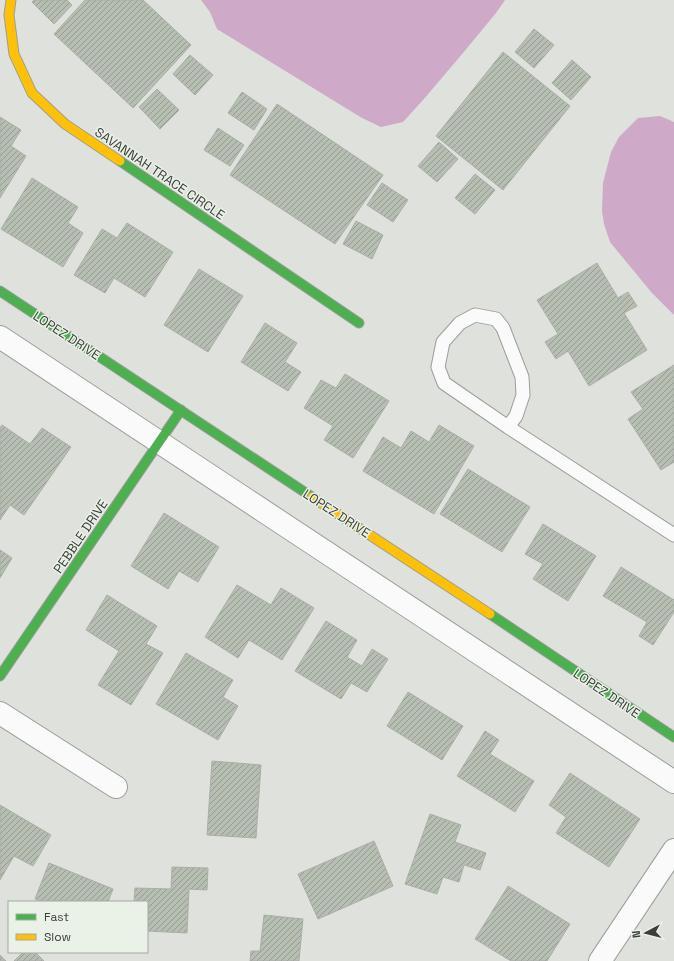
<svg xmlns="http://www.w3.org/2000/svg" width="674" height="961" viewBox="0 0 674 961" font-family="'Space Grotesk',sans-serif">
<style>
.water{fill:#cfa9c8}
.building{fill:url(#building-hatch);stroke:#abada9}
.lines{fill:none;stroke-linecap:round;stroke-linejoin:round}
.lane-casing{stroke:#9b9e99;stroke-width:15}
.street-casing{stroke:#9b9e99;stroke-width:24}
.fast-casing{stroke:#9b9e99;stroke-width:11}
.slow-casing{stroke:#9b9e99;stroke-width:11}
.lane{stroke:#fafafa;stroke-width:13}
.street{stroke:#fafafa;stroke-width:22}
.fast{stroke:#4caf50;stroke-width:9}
.slow{stroke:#ffc107;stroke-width:9}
.labels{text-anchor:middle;stroke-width:3;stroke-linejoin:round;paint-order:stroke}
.street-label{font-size:13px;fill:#3b3e3a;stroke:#eaf1e7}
</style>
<defs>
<pattern id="building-hatch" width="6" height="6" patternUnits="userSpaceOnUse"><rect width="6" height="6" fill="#b5beb1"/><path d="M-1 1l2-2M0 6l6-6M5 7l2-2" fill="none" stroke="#949c91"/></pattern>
</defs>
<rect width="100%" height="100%" fill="#dee1dc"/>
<g class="water">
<path d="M201 0H505L496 13 463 53 423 100 403 122 381 127 362 118 217 29 210 12Z"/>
<path d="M660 116 674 122V315L652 293 610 242 604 224 602 211 603 183 611 152 619 137 638 118Z"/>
</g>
<g class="building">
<path d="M34 0H67L72 5 54 24 32 2Z"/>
<path d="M85 0H143L191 45 133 108 54 34Z"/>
<path d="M534 29 554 45 534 68 515 52Z"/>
<path d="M503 52 570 106 503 190 436 136Z"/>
<path d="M190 55 213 75 195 95 173 74Z"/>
<path d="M572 60 591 77 571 100 552 83Z"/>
<path d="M157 89 179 110 160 129 139 107Z"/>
<path d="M242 92 267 109 254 130 228 113Z"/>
<path d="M277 104 383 175 335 244 230 175Z"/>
<path d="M0 117 21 130 11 146 26 156 0 198Z"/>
<path d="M218 128 244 145 230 166 204 150Z"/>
<path d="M439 142 458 159 437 182 418 166Z"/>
<path d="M475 174 495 190 475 214 455 198Z"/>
<path d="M32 178 78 207 68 223 83 233 63 267 1 229Z"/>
<path d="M382 183 408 200 393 222 367 205Z"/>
<path d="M356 221 383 235 372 259 343 244Z"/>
<path d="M127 223 173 252 145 297 114 278 105 293 74 275 102 229 117 238Z"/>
<path d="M597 263 618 298 628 292 637 306 624 313 647 350 589 386 568 351 556 359 545 342 558 334 537 300Z"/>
<path d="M199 269 243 296 208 352 164 325Z"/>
<path d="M265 323 297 343 285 362 301 372 288 391 241 362Z"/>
<path d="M674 365V462L661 470 628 419 643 409 631 392Z"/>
<path d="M345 374 389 401 353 458 324 440 333 426 304 408 321 380 336 388Z"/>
<path d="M2 425 30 444 42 428 71 447 24 515 10 505 0 520V428Z"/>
<path d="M439 425 474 446 434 514 363 471 383 437 401 448 411 431 429 442Z"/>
<path d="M468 469 530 507 502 552 440 514Z"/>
<path d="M164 513 219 547 198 582 179 571 168 589 131 566Z"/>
<path d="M543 524 596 556 568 601 533 579 543 564 525 554Z"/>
<path d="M0 550 12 558 0 578Z"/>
<path d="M621 567 674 600V612L653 645 639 636 647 622 603 596Z"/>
<path d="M237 585 271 605 281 588 314 608 282 660 249 640 238 658 205 637Z"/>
<path d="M107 595 157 626 146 644 163 653 131 705 98 685 119 651 86 630Z"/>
<path d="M326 621 357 640 347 657 362 666 372 649 388 659 367 692 351 683 341 699 295 671Z"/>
<path d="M186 653 233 680 223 697 238 706 218 740 156 704Z"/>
<path d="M408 692 463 726 442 760 387 726Z"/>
<path d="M485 731 499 740 490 754 534 781 515 812 457 776Z"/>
<path d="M212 761 261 765 256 838 207 835Z"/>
<path d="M570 773 640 819 609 867 556 833 566 817 549 805Z"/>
<path d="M0 805 51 835 33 866 14 856 0 880Z"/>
<path d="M430 814 461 825 455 842 486 853 480 870 464 865 459 882 443 877 437 894 405 884Z"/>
<path d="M374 841 393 886 318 919 298 874Z"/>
<path d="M49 863 113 889 108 902H41L35 899Z"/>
<path d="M172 867 208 868 207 890 189 889 187 933 147 931V902H134L135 888 171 889Z"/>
<path d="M508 886 570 924 547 961H511L475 939Z"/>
<path d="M264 915 303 919 299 961H250L251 951H260Z"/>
<path d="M23 952H35L44 961H14Z"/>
<path d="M0 955 6 961H0Z"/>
</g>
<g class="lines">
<g class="lane-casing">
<path id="lane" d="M508 427 516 416 523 395 522 377 503 328 496 319 475 315 460 323 443 342 438 367 444 383 508 427 674 535"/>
</g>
<g class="street-casing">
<g id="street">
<path d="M0 337 674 782"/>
<path d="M0 713 116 787"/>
<path d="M600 961 674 850"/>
</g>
</g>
<g class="fast-casing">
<g id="fast">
<path d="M120 161 359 323"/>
<path d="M0 291 312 497"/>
<path d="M490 614 674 737"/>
<path d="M0 676 181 410"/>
</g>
</g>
<g class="slow-casing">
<g id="slow">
<path d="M11 0 9 15 14 54 32 93 65 124 120 161"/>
<path d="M312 497 490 614"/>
</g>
</g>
<use href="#lane" class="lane"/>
<use href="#street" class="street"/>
<use href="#fast" class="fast"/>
<use href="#slow" class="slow"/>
</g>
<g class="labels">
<g class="street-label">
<text transform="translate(160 173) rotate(34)" y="5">SAVANNAH TRACE CIRCLE</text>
<text transform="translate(67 335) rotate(33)" y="5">LOPEZ DRIVE</text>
<text transform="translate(337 513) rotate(33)" y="5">LOPEZ DRIVE</text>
<text transform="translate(80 536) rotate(-56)" y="5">PEBBLE DRIVE</text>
<text transform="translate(607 693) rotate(34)" y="5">LOPEZ DRIVE</text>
</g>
</g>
<rect x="8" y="901" width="140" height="52" fill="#eaf1e7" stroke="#a4a9a2"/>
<rect x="16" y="914" width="20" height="6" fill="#4caf50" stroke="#a4a9a2"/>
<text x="44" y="921" font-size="12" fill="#3b3e3a">Fast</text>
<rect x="16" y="934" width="20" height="6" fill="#ffc107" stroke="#a4a9a2"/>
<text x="44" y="941" font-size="12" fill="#3b3e3a">Slow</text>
<g transform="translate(646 933) rotate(263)" stroke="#eaf1e7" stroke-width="3" paint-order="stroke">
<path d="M0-3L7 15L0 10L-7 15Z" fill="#3b3e3a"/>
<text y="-6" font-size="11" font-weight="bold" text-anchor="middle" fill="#3b3e3a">N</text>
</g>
</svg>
